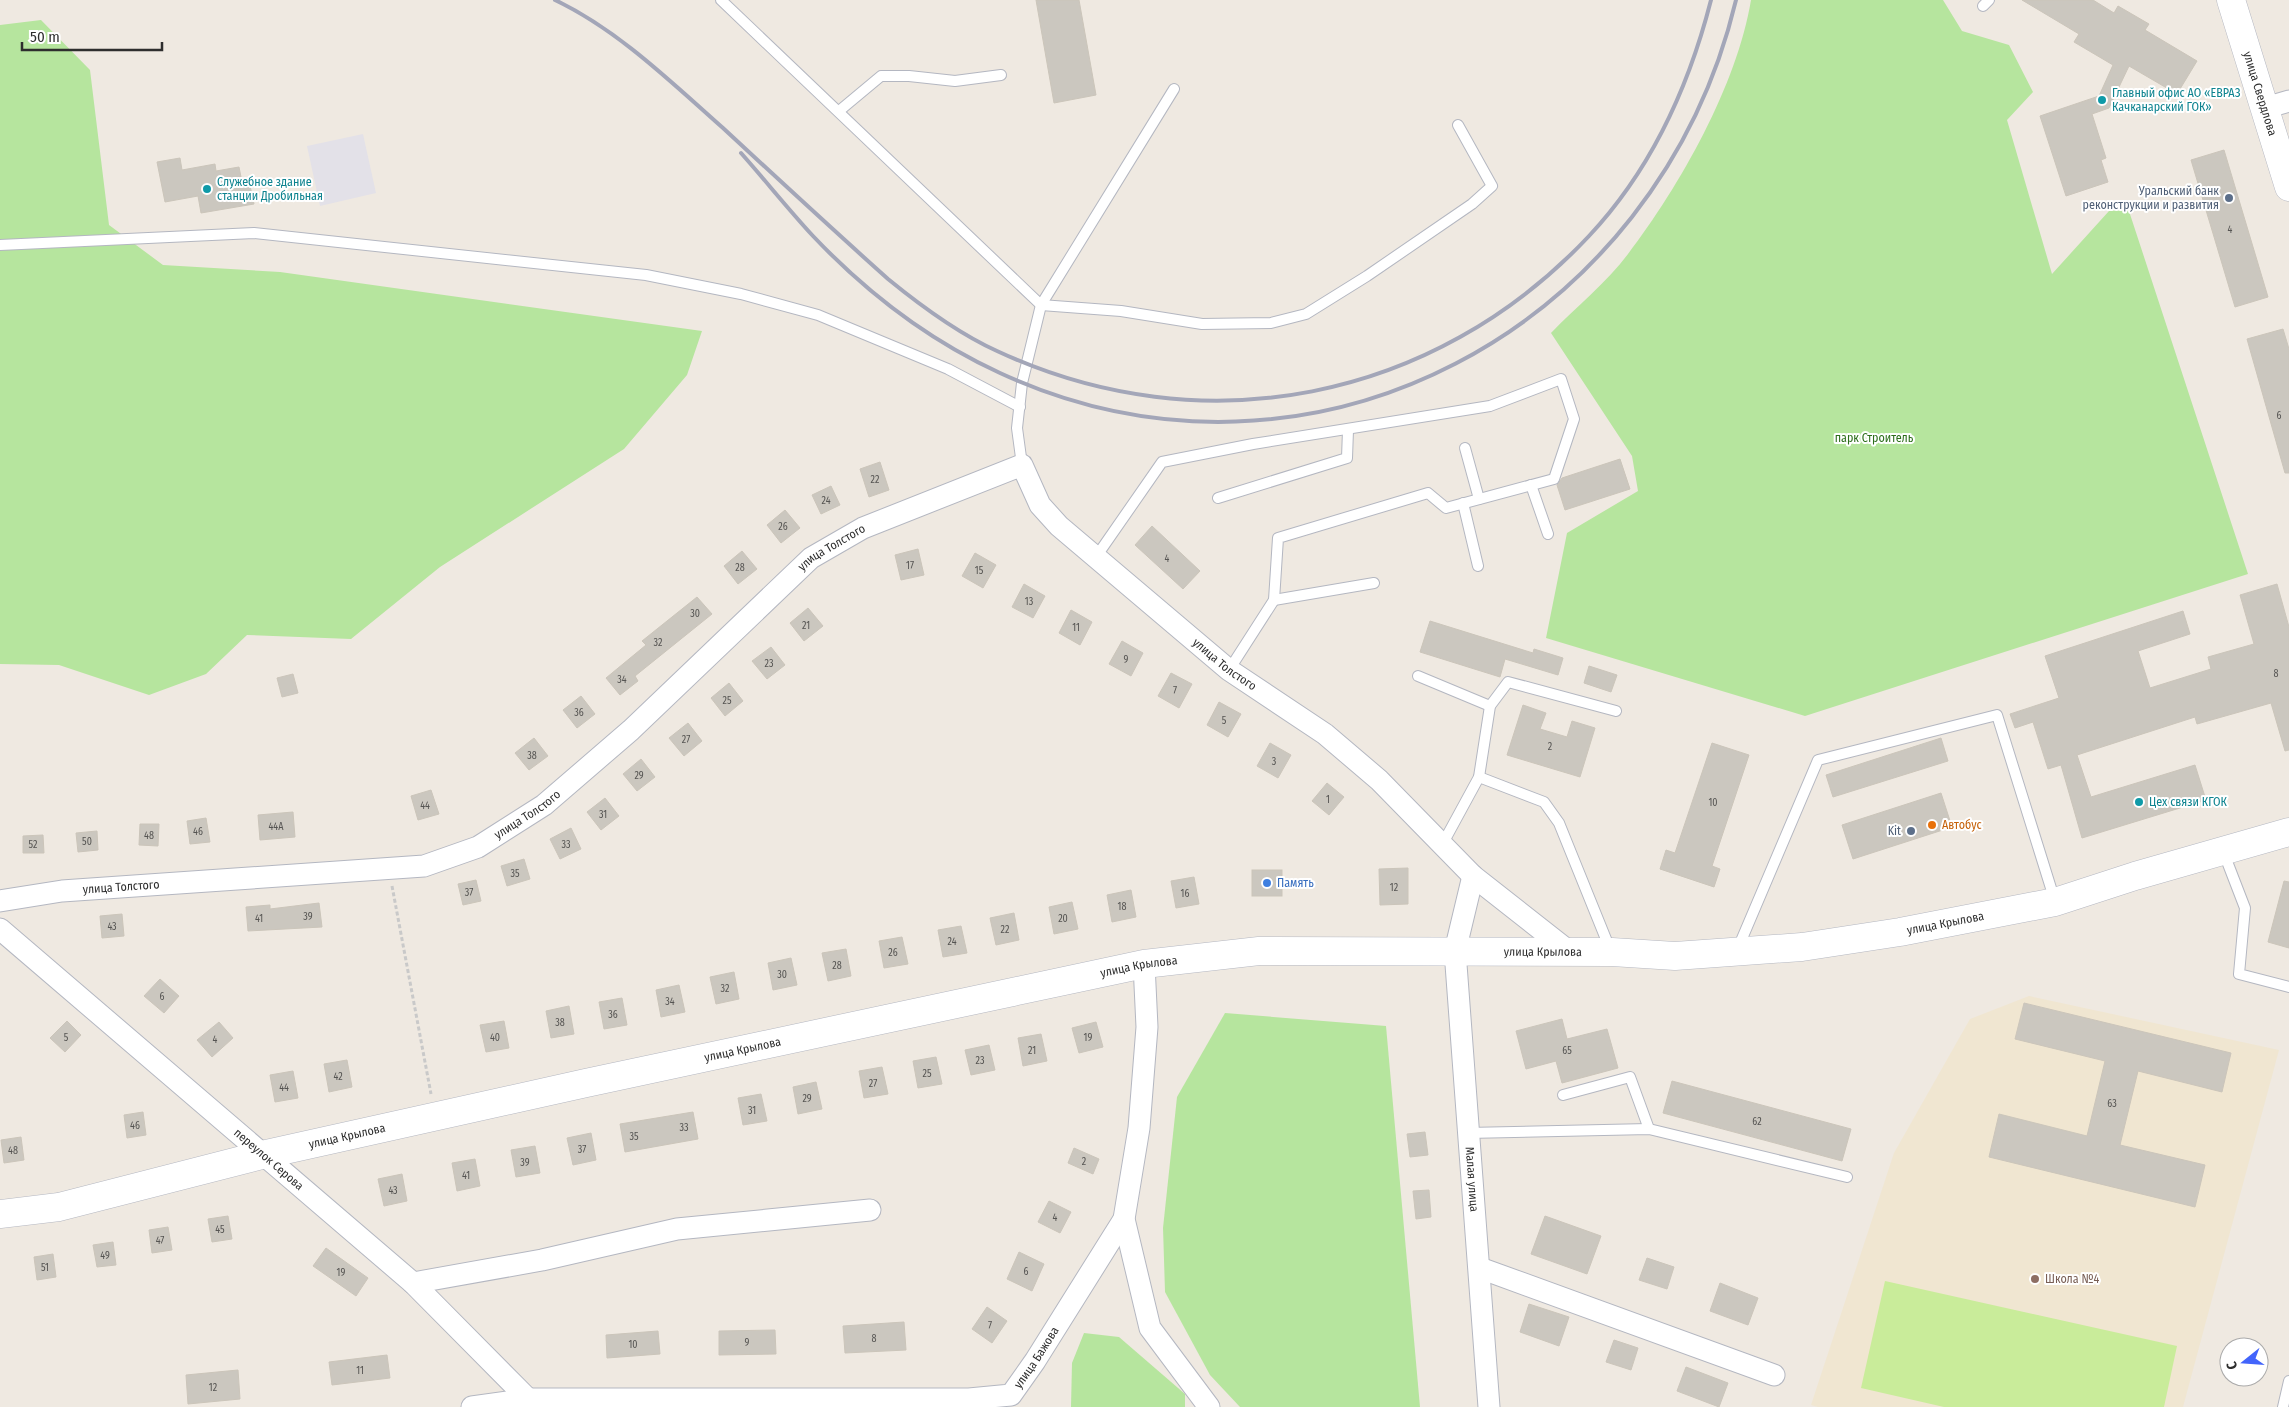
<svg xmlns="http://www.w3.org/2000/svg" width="2289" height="1407" viewBox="0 0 2289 1407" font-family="'Fira Sans Condensed',sans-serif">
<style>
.industrial{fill:#e3e1e8}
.education{fill:#f0e6d1}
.green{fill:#b6e59e}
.pitch{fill:#c9ec9a}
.building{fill:#cbc7bf;stroke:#cbc5ba}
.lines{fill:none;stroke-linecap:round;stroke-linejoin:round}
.service-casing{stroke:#b4b7c1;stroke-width:12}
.minor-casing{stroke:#b4b7c1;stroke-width:23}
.secondary-casing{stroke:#b4b7c1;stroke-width:29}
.path{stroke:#c9c9c9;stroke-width:3;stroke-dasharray:4 2.5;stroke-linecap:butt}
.service{stroke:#fff;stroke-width:10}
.minor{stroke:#fff;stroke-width:21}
.secondary{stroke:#fff;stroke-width:28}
.rail{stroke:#a3a6b8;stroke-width:4}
.culture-dot{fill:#0f9aa8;stroke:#fff;stroke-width:2}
.service-dot{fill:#5c6f8a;stroke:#fff;stroke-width:2}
.food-dot{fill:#e8710a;stroke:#fff;stroke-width:2}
.shop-dot{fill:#3f7fe0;stroke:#fff;stroke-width:2}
.education-dot{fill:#8d6e63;stroke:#fff;stroke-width:2}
.labels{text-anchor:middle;stroke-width:4;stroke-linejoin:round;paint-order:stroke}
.number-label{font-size:10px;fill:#555452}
.culture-label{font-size:12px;fill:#0d838f;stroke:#fff;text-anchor:start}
.street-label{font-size:12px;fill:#2e2e2e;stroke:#fff}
.service-label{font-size:12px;fill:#4e5e75;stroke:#fff;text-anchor:end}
.park-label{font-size:12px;fill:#2c6e1b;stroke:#fff}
.food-label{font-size:12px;fill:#c56008;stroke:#fff;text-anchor:start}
.shop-label{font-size:12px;fill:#366cbe;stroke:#fff;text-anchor:start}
.education-label{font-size:12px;fill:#785e54;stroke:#fff;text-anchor:start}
</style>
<rect width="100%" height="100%" fill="#efe9e1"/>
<path class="industrial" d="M363 134 376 193 320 206 307 146Z"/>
<path class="education" d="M2029 996 2279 1050 2183 1407H1818L1811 1405 1894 1153 1970 1019Z"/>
<g class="green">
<path d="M1751 0H1943L1962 31 2009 45 2033 92 2007 120 2052 274 2109 211 2127 205 2248 574 1805 716 1546 638 1567 533 1638 491 1632 456 1551 333C1575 308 1607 282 1628 254 1680 186 1737 85 1751 0Z"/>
<path d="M41 20 90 70 109 225 163 265 280 272 702 331 687 375 624 449 440 567 351 639 247 635 206 674 149 695 59 665 0 664V25Z"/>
<path d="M1225 1013 1386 1026 1420 1407H1240L1210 1375 1165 1292 1163 1228 1177 1097Z"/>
<path d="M1084 1333 1119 1337 1185 1394V1407H1071L1072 1363Z"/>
</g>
<path class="pitch" d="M1885 1281 2177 1346 2164 1407H1944L1861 1388Z"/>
<g class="building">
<path d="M1036 0H1079L1096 95 1054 103Z"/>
<path d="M2022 0H2093L2114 13 2118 6 2149 24 2145 30 2197 61 2177 94 2129 66 2109 108 2092 114 2106 158 2101 160 2108 182 2066 196 2040 116 2099 96 2113 65 2074 42 2079 34Z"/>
<path d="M2224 150 2268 297 2235 307 2191 160Z"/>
<path d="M180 158 182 170 215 164 216 171 239 167 242 182 249 181 254 204 201 213 198 196 165 202 157 162Z"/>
<path d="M2283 329 2289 349V473H2285L2247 339Z"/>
<path d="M1620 459 1630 489 1565 510 1557 485 1562 478Z"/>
<path d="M880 462 889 490 869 497 860 469Z"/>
<path d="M831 486 840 505 821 514 812 495Z"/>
<path d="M785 510 800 528 781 543 767 525Z"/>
<path d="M1152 526 1200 571 1183 589 1135 545Z"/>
<path d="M918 549 924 575 901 580 895 555Z"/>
<path d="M742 551 757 569 738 584 724 566Z"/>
<path d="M975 553 996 565 983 588 962 576Z"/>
<path d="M1024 584 1045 596 1033 618 1012 607Z"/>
<path d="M2277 584 2289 627V750L2285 751 2271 703 2197 724 2195 717 2077 755 2091 797 2195 765 2206 800 2082 838 2061 765 2048 769 2033 722 2015 728 2010 714 2059 698 2045 656 2183 611 2190 634 2138 651 2150 688 2211 669 2208 657 2254 644 2240 595Z"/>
<path d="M697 597 712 614 635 676 638 681 620 695 606 678 646 645 642 641Z"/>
<path d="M808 608 823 626 804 641 790 623Z"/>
<path d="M1071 610 1092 622 1080 645 1059 633Z"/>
<path d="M1430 621 1533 653 1534 649 1563 658 1558 675 1505 659 1500 677 1420 652Z"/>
<path d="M1122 641 1143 653 1131 676 1109 664Z"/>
<path d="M771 647 785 665 767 679 752 661Z"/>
<path d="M1589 666 1617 675 1611 692 1584 683Z"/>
<path d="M1171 673 1192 684 1179 708 1158 696Z"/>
<path d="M293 674 298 693 282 697 277 678Z"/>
<path d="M729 683 743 701 725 716 711 698Z"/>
<path d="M581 696 595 714 577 728 563 710Z"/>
<path d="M1219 702 1241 714 1228 737 1207 725Z"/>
<path d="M1523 705 1546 713 1540 729 1567 737 1572 721 1595 728 1580 777 1507 755Z"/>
<path d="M688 723 702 741 684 756 669 738Z"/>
<path d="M534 738 548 756 529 770 515 753Z"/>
<path d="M1941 738 1948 761 1833 797 1826 775Z"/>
<path d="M1270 743 1291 755 1278 778 1257 766Z"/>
<path d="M1712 743 1749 755 1712 866 1720 869 1714 887 1660 869 1666 850 1675 853Z"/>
<path d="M641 759 655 777 637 791 623 774Z"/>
<path d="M1327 783 1344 797 1329 815 1312 801Z"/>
<path d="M431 790 439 814 418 820 411 796Z"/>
<path d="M1941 793 1952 827 1853 859 1842 825Z"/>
<path d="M605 798 619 816 601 830 587 812Z"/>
<path d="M293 812 295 837 260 840 258 815Z"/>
<path d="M206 818 210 842 190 844 187 821Z"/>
<path d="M140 824H159L158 846 139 845Z"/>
<path d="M571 828 581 849 560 859 550 839Z"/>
<path d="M97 831 98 850 78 852 76 833Z"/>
<path d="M43 835 44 853H23V836Z"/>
<path d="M524 859 530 879 507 886 501 866Z"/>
<path d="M1408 868V904L1380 905 1379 869Z"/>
<rect x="1252" y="870" width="30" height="26"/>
<path d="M1194 877 1199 904 1176 908 1171 881Z"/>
<path d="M476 880 481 901 463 905 458 884Z"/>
<path d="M2284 881 2289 882V948L2268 942Z"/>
<path d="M1131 890 1136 917 1112 922 1107 895Z"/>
<path d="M1072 902 1078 929 1054 934 1049 907Z"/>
<path d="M319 903 322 927 248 931 246 907 270 905V909Z"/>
<path d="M1014 913 1019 940 996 945 990 918Z"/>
<path d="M122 914 124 936 102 938 100 916Z"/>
<path d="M961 926 967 953 943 957 938 930Z"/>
<path d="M902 937 908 964 884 968 879 941Z"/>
<path d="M846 949 851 976 828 981 822 953Z"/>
<path d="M791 958 797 985 773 990 768 963Z"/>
<path d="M734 972 739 999 716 1004 710 977Z"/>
<path d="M160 979 179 996 164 1013 144 996Z"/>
<path d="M679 985 685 1012 661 1017 656 990Z"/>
<path d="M622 998 627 1025 604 1029 599 1002Z"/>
<path d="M2024 1003 2231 1053 2222 1092 2138 1071 2120 1145 2205 1165 2195 1207 1989 1157 1999 1114 2087 1136 2105 1061 2015 1039Z"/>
<path d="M569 1006 574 1034 551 1038 546 1011Z"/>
<path d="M1562 1019 1567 1039 1607 1029 1618 1068 1562 1083 1556 1061 1526 1069 1516 1031Z"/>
<path d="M67 1021 81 1035 65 1052 50 1038Z"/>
<path d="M504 1021 509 1048 486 1052 480 1025Z"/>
<path d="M219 1022 233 1038 212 1057 197 1040Z"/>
<path d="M1096 1022 1103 1047 1079 1053 1072 1028Z"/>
<path d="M1041 1034 1047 1061 1023 1066 1018 1038Z"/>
<path d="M989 1045 995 1070 971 1075 965 1050Z"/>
<path d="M936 1057 942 1084 918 1088 913 1061Z"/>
<path d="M347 1060 352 1087 329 1092 324 1064Z"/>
<path d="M882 1067 888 1094 864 1098 859 1071Z"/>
<path d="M293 1071 298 1098 275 1102 270 1075Z"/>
<path d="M1672 1081 1851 1129 1842 1161 1663 1113Z"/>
<path d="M816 1082 822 1109 798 1114 793 1087Z"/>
<path d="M761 1094 767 1121 743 1125 738 1098Z"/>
<path d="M143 1112 146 1135 127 1138 124 1115Z"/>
<path d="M693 1112 698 1139 625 1152 620 1124Z"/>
<path d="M1425 1132 1428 1155 1410 1157 1407 1134Z"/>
<path d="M591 1133 596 1160 573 1165 567 1138Z"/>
<path d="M21 1137 24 1160 4 1163 1 1140Z"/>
<path d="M535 1146 540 1173 516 1177 511 1150Z"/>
<path d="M1074 1148 1099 1159 1093 1174 1068 1163Z"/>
<path d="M475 1159 480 1186 457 1191 452 1163Z"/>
<path d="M402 1174 407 1201 384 1206 378 1179Z"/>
<path d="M1429 1190 1431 1217 1416 1219 1413 1191Z"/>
<path d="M1049 1201 1071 1212 1060 1233 1038 1222Z"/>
<path d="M228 1216 232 1239 212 1242 208 1219Z"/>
<path d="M1545 1216 1601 1236 1587 1274 1531 1254Z"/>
<path d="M168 1227 172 1250 152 1253 149 1230Z"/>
<path d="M113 1242 116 1265 97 1267 93 1245Z"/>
<path d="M326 1248 368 1278 356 1296 313 1266Z"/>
<path d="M1019 1252 1044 1264 1032 1291 1007 1279Z"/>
<path d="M53 1254 56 1277 37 1280 34 1257Z"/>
<path d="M1647 1258 1674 1267 1667 1289 1639 1280Z"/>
<path d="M1720 1283 1758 1298 1748 1325 1710 1311Z"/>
<path d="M1529 1304 1569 1317 1559 1346 1520 1332Z"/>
<path d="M987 1307 1007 1321 992 1343 972 1329Z"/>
<path d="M904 1322 906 1350 845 1353 843 1326Z"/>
<path d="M775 1330 776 1354 719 1355V1331Z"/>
<path d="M658 1331 660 1354 607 1358 606 1335Z"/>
<path d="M1614 1340 1638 1348 1631 1370 1606 1362Z"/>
<path d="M387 1355 390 1378 332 1385 329 1362Z"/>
<path d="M1686 1367 1728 1383 1719 1407 1677 1391Z"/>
<path d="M238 1370 240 1399 188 1404 186 1375Z"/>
</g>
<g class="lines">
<g class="service-casing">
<g id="service">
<path d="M721 0 1041 305 1121 311 1202 324 1271 323 1306 314 1367 276 1472 204 1492 186 1458 125"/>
<path d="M1983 6 1989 0"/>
<path d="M839 111 881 76H909L955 81 1001 75"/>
<path d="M0 245 254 233 646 275 741 294 818 315 948 369 1020 407"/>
<path d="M1465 448 1479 499"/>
<path d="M1022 465 1017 428 1022 383 1041 305 1174 89"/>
<path d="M1531 485 1548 534"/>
<path d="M1218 498 1347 458 1348 430"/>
<path d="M1463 503 1478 566"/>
<path d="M1096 557 1162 462 1253 444 1490 406 1561 379 1574 419 1554 479 1446 508 1428 493 1278 538 1274 600 1229 670"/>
<path d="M1274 600 1374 583"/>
<path d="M1418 676 1490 706"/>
<path d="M1479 777 1544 802 1559 823 1610 949"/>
<path d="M1442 845 1479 777 1490 706 1508 682 1616 711"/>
<path d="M2223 851 2245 908 2239 974 2289 987"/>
<path d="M1738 948 1818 760 1997 715 2055 901"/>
<path d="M1563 1095 1630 1077 1649 1129"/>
<path d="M1467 1133 1649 1129 1847 1177"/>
<path d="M2283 1407 2289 1381"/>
</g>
</g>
<g class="minor-casing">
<g id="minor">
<path d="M2265 108 2289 101"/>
<path id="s1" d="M1473 876 1455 951 1489 1407"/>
<path id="s2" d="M0 901 62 891 424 866 478 847 544 805 631 730 811 558 863 528 1022 465 1040 505 1059 526 1229 670 1325 734 1379 780 1473 876 1571 953"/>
<path id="s3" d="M0 929 413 1283 528 1399"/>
<path d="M1144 964 1147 1027 1139 1128 1124 1219 1150 1328 1209 1407"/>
<path d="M1480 1268 1774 1375"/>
<path d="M413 1283 542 1260 677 1229 870 1210"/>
<path id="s4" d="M472 1407 528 1399H969L1011 1395 1035 1361 1124 1219"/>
</g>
</g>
<g class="secondary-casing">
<g id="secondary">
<path id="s5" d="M2231 0 2289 187"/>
<path id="s6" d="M0 1214 59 1207 262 1155 586 1083 1144 964 1259 951 1612 952 1675 956 1802 947 1900 932 2055 902 2135 876 2289 832"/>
</g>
</g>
<path class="path" d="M392 886 431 1094"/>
<use href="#service" class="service"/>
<use href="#minor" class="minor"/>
<use href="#secondary" class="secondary"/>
<g class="rail">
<path d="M555 0C618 30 671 82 723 128 778 179 832 229 888 279 921 306 957 333 997 351 1203 447 1434 401 1589 236 1651 170 1689 86 1711 0"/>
<path d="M741 153C765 180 788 209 813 236 867 293 928 340 1000 373 1312 517 1658 328 1736 0"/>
</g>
</g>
<g class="culture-dot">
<circle cx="2102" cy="100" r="5"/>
<circle cx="207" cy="189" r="5"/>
<circle cx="2139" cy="802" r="5"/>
</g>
<g class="service-dot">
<circle cx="2229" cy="198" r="5"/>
<circle cx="1911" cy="831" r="5"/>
</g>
<circle class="food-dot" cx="1932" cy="825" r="5"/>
<circle class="shop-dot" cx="1267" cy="883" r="5"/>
<circle class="education-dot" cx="2035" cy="1279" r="5"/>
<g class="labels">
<g class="number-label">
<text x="2230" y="233">4</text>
<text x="2279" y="419">6</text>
<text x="875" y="483">22</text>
<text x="826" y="504">24</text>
<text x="783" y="530">26</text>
<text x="1167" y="562">4</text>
<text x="910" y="569">17</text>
<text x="740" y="571">28</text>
<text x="979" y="574">15</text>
<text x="1029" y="605">13</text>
<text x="695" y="617">30</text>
<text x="806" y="629">21</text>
<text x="1076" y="631">11</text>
<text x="658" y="646">32</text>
<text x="1126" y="663">9</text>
<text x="769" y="667">23</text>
<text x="2276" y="677">8</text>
<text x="622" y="683">34</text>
<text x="1175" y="694">7</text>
<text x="727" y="704">25</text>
<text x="579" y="716">36</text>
<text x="1224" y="724">5</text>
<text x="686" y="743">27</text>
<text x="1550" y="750">2</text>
<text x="532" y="759">38</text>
<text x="1274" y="765">3</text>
<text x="639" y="779">29</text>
<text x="1328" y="803">1</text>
<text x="1713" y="806">10</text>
<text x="425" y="809">44</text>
<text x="603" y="818">31</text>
<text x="276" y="830">44А</text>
<text x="198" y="835">46</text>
<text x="149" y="839">48</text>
<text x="87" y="845">50</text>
<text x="33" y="848">52</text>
<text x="566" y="848">33</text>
<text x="515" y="877">35</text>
<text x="1394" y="891">12</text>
<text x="469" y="896">37</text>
<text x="1185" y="897">16</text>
<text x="1122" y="910">18</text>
<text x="308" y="920">39</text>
<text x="259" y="922">41</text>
<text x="1063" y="922">20</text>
<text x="112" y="930">43</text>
<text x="1005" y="933">22</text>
<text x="952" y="945">24</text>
<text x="893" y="956">26</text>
<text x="837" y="969">28</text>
<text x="782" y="978">30</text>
<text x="725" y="992">32</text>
<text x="162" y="1000">6</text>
<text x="670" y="1005">34</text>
<text x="613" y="1018">36</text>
<text x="560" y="1026">38</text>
<text x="66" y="1041">5</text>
<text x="495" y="1041">40</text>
<text x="1088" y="1041">19</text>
<text x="215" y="1043">4</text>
<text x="1032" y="1054">21</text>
<text x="1567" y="1054">65</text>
<text x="980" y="1064">23</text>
<text x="927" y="1077">25</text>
<text x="338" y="1080">42</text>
<text x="873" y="1087">27</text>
<text x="284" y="1091">44</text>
<text x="807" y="1102">29</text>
<text x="2112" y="1107">63</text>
<text x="752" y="1114">31</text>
<text x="1757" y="1125">62</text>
<text x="135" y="1129">46</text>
<text x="684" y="1131">33</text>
<text x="634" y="1140">35</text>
<text x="582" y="1153">37</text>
<text x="13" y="1154">48</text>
<text x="1084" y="1165">2</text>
<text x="525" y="1166">39</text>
<text x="466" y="1179">41</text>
<text x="393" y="1194">43</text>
<text x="1055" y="1221">4</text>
<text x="220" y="1233">45</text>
<text x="160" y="1244">47</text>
<text x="105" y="1259">49</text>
<text x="45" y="1271">51</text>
<text x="1026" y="1275">6</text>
<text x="341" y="1276">19</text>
<text x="990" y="1329">7</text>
<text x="874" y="1342">8</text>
<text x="747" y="1346">9</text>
<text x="633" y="1348">10</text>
<text x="360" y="1374">11</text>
<text x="213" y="1391">12</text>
</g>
<g class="culture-label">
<text x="2112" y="97">Главный офис АО «ЕВРАЗ<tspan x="2112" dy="14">Качканарский ГОК»</tspan></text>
<text x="217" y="186">Служебное здание<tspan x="217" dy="14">станции Дробильная</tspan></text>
<text x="2149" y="806">Цех связи КГОК</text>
</g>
<g class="street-label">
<text dy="4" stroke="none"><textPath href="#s5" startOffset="98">улица Свердлова</textPath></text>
<text dy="4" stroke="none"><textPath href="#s2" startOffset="948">улица Толстого</textPath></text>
<text dy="4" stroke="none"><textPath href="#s2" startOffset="1444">улица Толстого</textPath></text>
<text dy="4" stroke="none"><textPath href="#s2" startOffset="542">улица Толстого</textPath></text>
<text dy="4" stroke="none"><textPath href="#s2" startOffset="122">улица Толстого</textPath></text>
<text dy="4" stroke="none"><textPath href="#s6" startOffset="1976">улица Крылова</textPath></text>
<text dy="4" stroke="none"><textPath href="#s6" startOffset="1571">улица Крылова</textPath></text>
<text dy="4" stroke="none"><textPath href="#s6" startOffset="1166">улица Крылова</textPath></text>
<text dy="4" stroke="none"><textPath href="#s6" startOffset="761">улица Крылова</textPath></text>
<text dy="4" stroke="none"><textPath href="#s6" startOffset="356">улица Крылова</textPath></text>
<text dy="4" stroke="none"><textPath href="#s3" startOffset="354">переулок Серова</textPath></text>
<text dy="4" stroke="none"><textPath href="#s1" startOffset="306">Малая улица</textPath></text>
<text dy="4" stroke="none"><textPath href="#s4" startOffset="585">улица Бажова</textPath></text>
</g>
<g class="service-label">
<text x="2219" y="195">Уральский банк<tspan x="2219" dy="14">реконструкции и развития</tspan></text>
<text x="1901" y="835">Kit</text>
</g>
<g class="park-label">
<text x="1874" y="442">парк Строитель</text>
</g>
<g class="food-label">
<text x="1942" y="829">Автобус</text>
</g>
<g class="shop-label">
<text x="1277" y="887">Память</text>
</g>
<g class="education-label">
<text x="2045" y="1283">Школа №4</text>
</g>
</g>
<g transform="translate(2244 1362) rotate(253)"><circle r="24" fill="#ffffff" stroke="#ababab"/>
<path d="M0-4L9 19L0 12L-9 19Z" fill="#4264fb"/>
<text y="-8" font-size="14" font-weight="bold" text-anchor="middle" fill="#2e2e2e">С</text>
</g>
<path d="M22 42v8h140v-8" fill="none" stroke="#2e2e2e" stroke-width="2.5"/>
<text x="30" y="42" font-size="15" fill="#2e2e2e" stroke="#ffffff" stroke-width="4" paint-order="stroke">50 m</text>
</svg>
